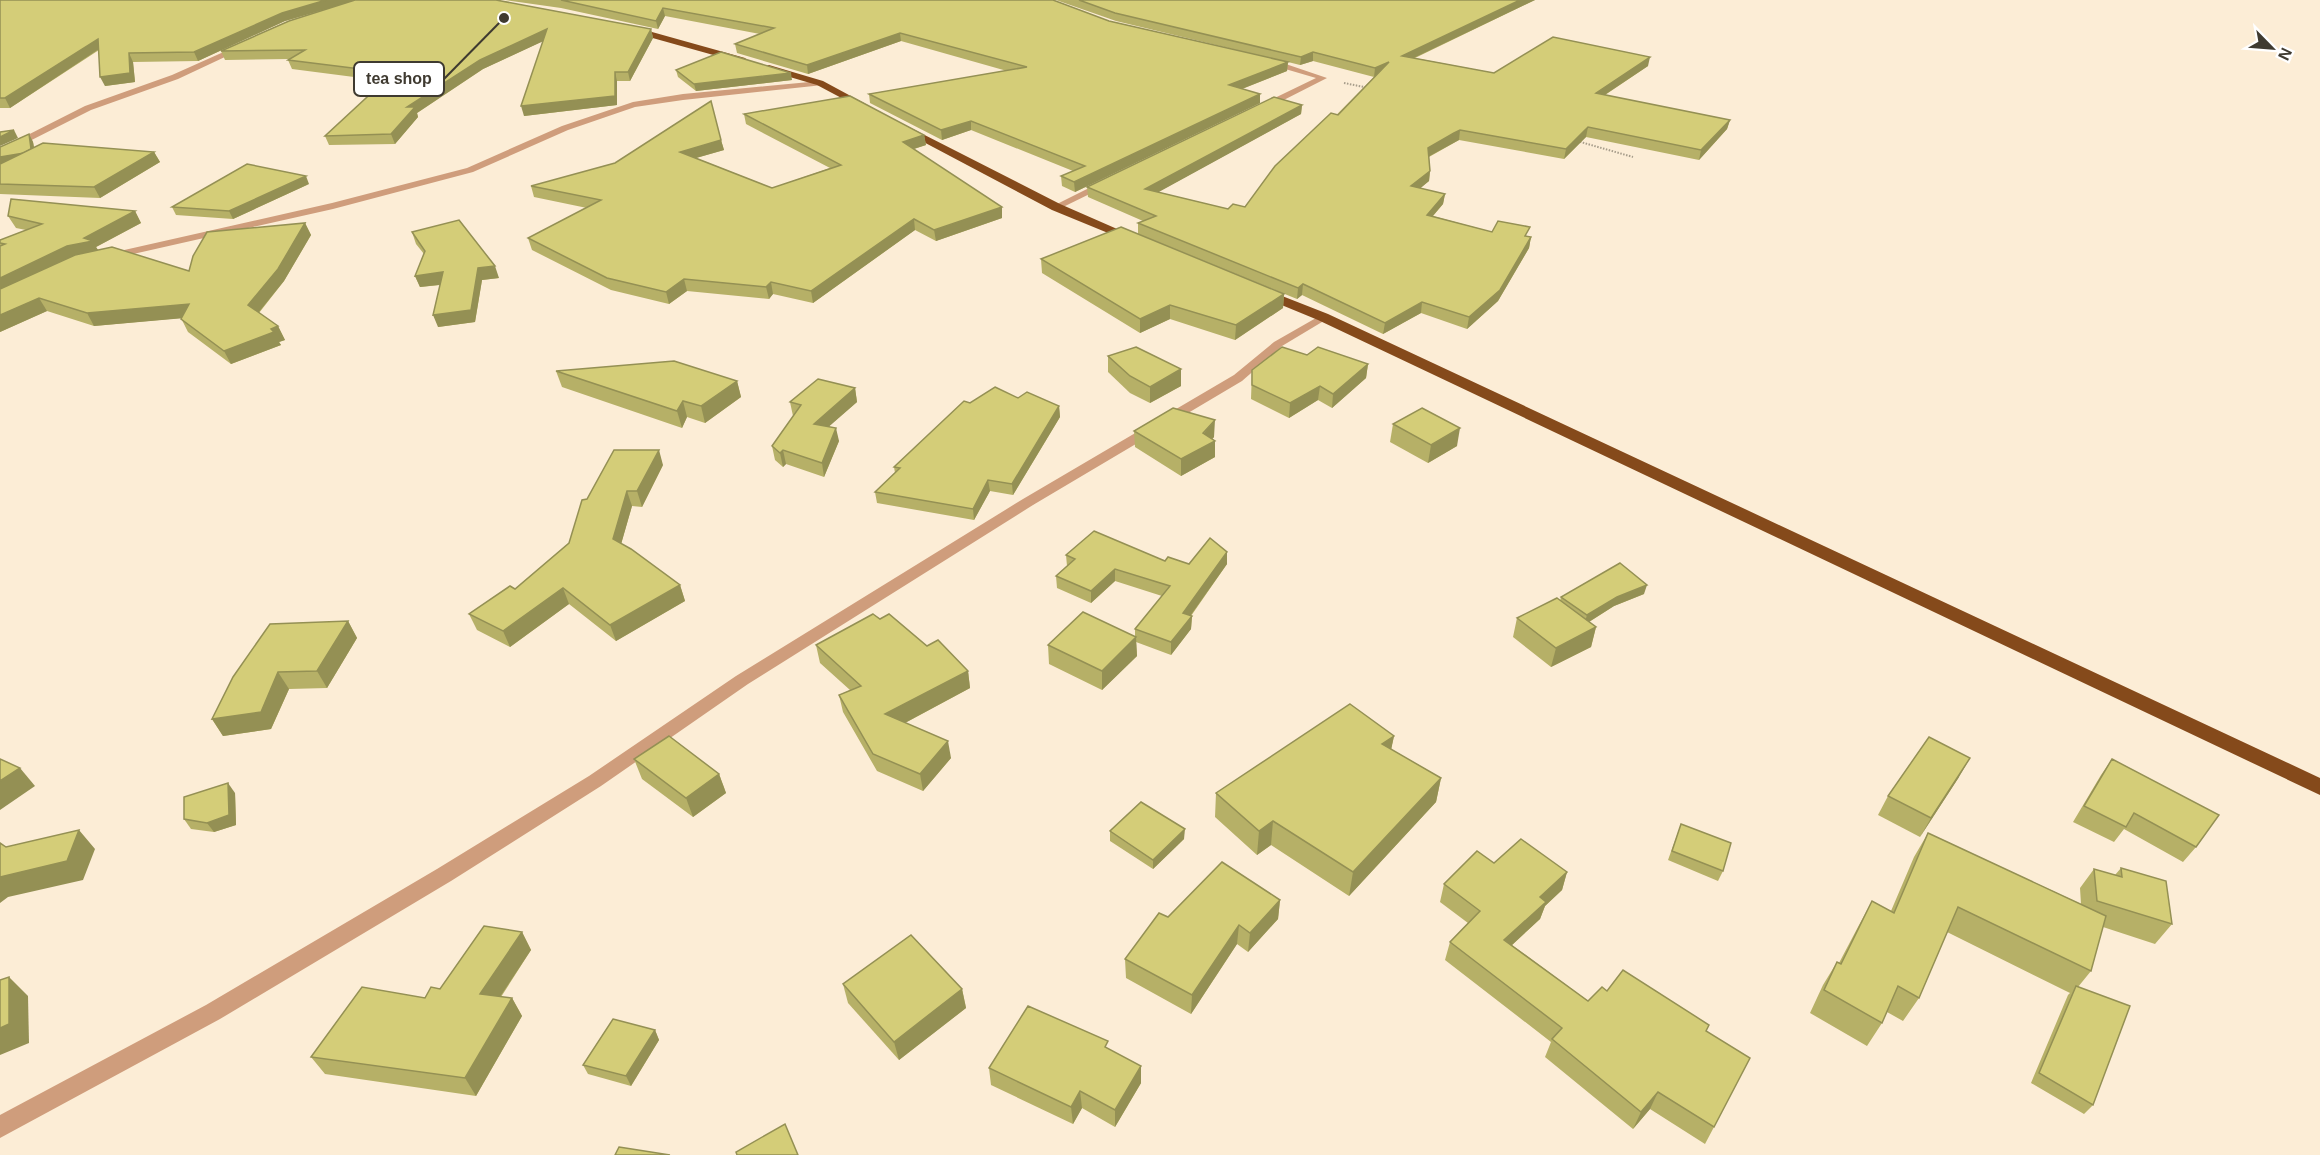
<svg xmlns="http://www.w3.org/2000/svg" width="2320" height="1155" viewBox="0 0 2320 1155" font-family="Helvetica,sans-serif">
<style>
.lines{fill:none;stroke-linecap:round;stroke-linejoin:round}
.path{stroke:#a79d8b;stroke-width:2;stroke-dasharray:1.5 1.5;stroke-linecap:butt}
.street{fill:#cf9d7c;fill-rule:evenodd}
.highway{fill:#854a1b;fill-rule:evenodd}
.wall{fill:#b6b067}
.shaded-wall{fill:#949054}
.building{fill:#d4cd78;stroke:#949054;stroke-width:1.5}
.leader{fill:none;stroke:#3f3a30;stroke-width:2}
.callout-dot{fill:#3f3a30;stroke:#fff;stroke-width:2}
.callout{fill:#fff;stroke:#3f3a30;stroke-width:2}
.callout-label{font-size:16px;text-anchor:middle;font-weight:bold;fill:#3f3a30}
</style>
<rect width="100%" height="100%" fill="#fcedd6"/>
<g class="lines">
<g class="path">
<path d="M1344 83 1369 88"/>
<path d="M1577 141 1633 157"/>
</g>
<g class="street">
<path d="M237 46 244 48 178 79 91 110 0 156V149L85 106 172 75Z"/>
<path d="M1265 59H1271L1327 78 1264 110H1258V106L1316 78 1265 63Z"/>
<path d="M820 81 824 83 823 85 683 100 635 107 568 130 473 172 333 209 111 259 106 256 111 253 332 203 467 168 562 126 633 102 683 94Z"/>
<path d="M1105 180 1110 183 1108 185 1059 209 1051 207Z"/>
<path d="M1323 314 1329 317 1327 319 1282 346 1242 381 1033 505 748 684 601 786 451 881 220 1019 0 1138V1115L206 1005 437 869 589 776 736 676 1023 499 1234 375 1274 342Z"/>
</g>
<g class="highway">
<path d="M627 25 745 58 747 60 742 63 624 30 623 28Z"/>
<path d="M769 65 823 81 873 108 864 110 817 85 766 70V66Z"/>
<path d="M903 124 1060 204 1140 239 1134 243 1130 242 1052 210 899 129 898 127Z"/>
<path d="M1262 288 1328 314 2320 778V795L1318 320 1257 295 1255 292Z"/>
</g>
</g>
<g class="wall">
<path d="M0 0H496L651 29 653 38 630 81H617V105L524 116 543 41 483 69 417 113 418 117 395 144 329 145 325 136 385 81 292 69 288 60 289 59 225 60 221 51 330 8 285 21 198 61 133 62 135 82 105 86 99 50 10 108H0Z"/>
<path d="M505 0H1053L1109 21 1241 51 1116 21 1056 0H1535L1415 58 1494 73 1648 66 1605 95 1730 120 1727 129 1699 160 1586 137 1564 159 1459 140 1429 157 1430 171 1429 181 1420 188 1445 194 1443 204 1433 216 1492 232 1531 237 1529 248 1498 301 1467 329 1421 313 1383 334 1302 295 1297 299 1138 234V223L1143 221 1088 197 1087 187 1302 105 1301 114 1158 192 1228 209 1245 207 1374 77 1313 61 1300 65 1288 62 1287 71 1242 89 1260 103 1075 192 1062 186 1061 176 1073 171 971 130 942 140 870 103 869 94 1007 71 901 41 808 74 737 53 735 44 760 34 665 16 658 29 561 8Z"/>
<path d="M676 70 792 80 696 91 678 77Z"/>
<path d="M744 114 924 135 926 145 914 149 1002 218 936 241 915 230 813 303 773 294 769 299 687 291 669 304 611 290 532 250 528 238 587 208 534 197 531 186 721 140 724 150 696 158 772 188 830 168 746 124Z"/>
<path d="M29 134 33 142 34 147 154 152 160 162 100 198 0 194V147Z"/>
<path d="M309 184 233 219 176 215 172 207Z"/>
<path d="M135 211 141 223 96 247 98 250 189 271 305 223 311 235 284 281 259 313 278 326 285 340 279 342 281 345 231 364 188 332 181 318 94 326 47 311 0 332V240L26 230 16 228 8 216Z"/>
<path d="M412 232 499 278 482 280 475 322 438 327 440 285 420 287 415 276 424 254 416 244Z"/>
<path d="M1041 259 1284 294 1283 308 1235 340 1170 319 1140 333 1042 273Z"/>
<path d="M1307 355 1368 364 1366 378 1332 408 1318 400 1289 418 1251 399 1252 370Z"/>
<path d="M1108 356 1181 386 1150 403 1130 393 1108 372Z"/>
<path d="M556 371 737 381 741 397 705 423 687 417 682 428 562 387Z"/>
<path d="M855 388 857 402 829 426 839 441 824 477 786 464 783 467 775 460 772 446 793 416 790 402Z"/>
<path d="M1018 398 1059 406 1060 417 1013 495 990 491 974 520 877 503 875 492 895 473 894 467 970 403Z"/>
<path d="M1393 424 1457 446 1428 463 1390 442Z"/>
<path d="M1134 431 1214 437 1212 439 1215 457 1181 476 1135 447Z"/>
<path d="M663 465 642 507 632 506 621 544 680 585 685 601 616 641 569 604 510 647 477 630 469 614 515 589 569 543 587 499Z"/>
<path d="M1066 555 1165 561 1189 564H1227L1191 616H1192L1191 629 1171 655 1136 642 1137 656 1102 690 1049 664 1048 645 1135 636V629L1162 596 1115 581 1091 603 1057 588 1056 576 1067 566Z"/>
<path d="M1644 594 1614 606 1589 622 1596 627 1591 647 1551 667 1513 637 1517 618 1560 601 1561 597Z"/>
<path d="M880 619 927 646 968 671 970 688 905 723 951 758 923 791 877 771 843 712 839 695 850 690 820 663 816 645Z"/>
<path d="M348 621 357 638 327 688 289 689 271 729 223 736 212 719Z"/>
<path d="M1394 736 1391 749 1441 778 1436 802 1349 896 1271 845 1257 855 1215 817 1216 793Z"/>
<path d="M634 759 719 774 726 793 693 817 642 779Z"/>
<path d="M2112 759 2196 847 2183 862 2124 829 2114 842 2073 822 2101 775Z"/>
<path d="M1959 777 1920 837 1878 815 1888 796Z"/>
<path d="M235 793 236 825 214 832 191 829 184 819Z"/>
<path d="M1681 824 1723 871 1718 881 1668 860Z"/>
<path d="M1110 831 1184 839 1153 869 1110 841Z"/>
<path d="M1928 833 2081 904 2080 888 2094 869 2115 875 2121 868 2172 924 2155 944 2103 927 2091 971 2078 987 2093 1105 2084 1114 2031 1083 2068 995 2070 993 1947 932 1919 998 1903 1021 1887 1012 1882 1023 1867 1046 1810 1013 1823 985 1837 962 1839 963 1859 925 1872 901 1891 911 1914 857Z"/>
<path d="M1494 863 1567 872 1562 890 1545 906 1540 919 1512 945 1588 1001 1607 991 1709 1025 1706 1031 1714 1127 1705 1144 1650 1109 1633 1129 1545 1057 1551 1042 1445 960 1450 942 1468 923 1440 902 1444 884Z"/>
<path d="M1280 900 1278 919 1248 952 1237 944 1191 1014 1126 978 1125 959 1168 917Z"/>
<path d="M522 932 531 950 501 997 512 998 522 1016 476 1096 325 1074 311 1057 440 989Z"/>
<path d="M843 984 962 989 966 1008 899 1060 848 1003Z"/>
<path d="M655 1030 659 1040 631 1086 588 1074 583 1065Z"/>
<path d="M1108 1049 1141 1083 1115 1127 1082 1108 1073 1124 991 1085 989 1068Z"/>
</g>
<g class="shaded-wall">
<path d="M326 0H357L285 21 198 61 194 52 282 13Z"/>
<path d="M1520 0H1535L1401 64 1402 56Z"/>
<path d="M663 8 665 16 658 29 656 21Z"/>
<path d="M547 29 550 38 483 69 417 113 418 117 395 144 391 134 407 107 480 60Z"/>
<path d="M651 29 653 38 630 81 628 72Z"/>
<path d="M900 33 901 41 808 74 807 65Z"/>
<path d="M98 39 102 47 10 108 5 98Z"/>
<path d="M1313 52V61L1300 65 1301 57Z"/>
<path d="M129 53 133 62 135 82 105 86 100 77Z"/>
<path d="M1650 57 1648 66 1594 102 1596 93Z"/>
<path d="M1288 62 1287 71 1229 94V85Z"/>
<path d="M1389 62 1374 77 1375 68Z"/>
<path d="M615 72 617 81V105L524 116 521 106Z"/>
<path d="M791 73 792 80 696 91 694 84Z"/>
<path d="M1260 94V103L1075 192 1074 182Z"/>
<path d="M1302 105 1301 114 1146 199 1145 189Z"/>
<path d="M1730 120 1727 129 1699 160 1701 150Z"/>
<path d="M971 121V130L942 140 941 130Z"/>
<path d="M1588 127 1586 137 1564 159 1566 149Z"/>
<path d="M14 130 18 138 0 146V137Z"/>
<path d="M1460 130 1459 140 1426 158 1428 148Z"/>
<path d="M29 134 33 142 36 159 0 165V157Z"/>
<path d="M924 135 926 145 904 152 903 142Z"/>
<path d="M721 140 724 150 682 162 680 152Z"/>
<path d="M154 152 160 162 100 198 94 187Z"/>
<path d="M1430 171 1429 181 1410 197 1411 186Z"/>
<path d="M306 176 309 184 233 219 229 211Z"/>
<path d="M1445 194 1443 204 1425 225 1427 215Z"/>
<path d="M1002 207V218L936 241 934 230Z"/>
<path d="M135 211 141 223 96 247 100 253 0 295V278L84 238Z"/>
<path d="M914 219 915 230 813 303 811 291Z"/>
<path d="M305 223 311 235 284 281 254 318 248 305Z"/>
<path d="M1531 237 1529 248 1498 301 1467 329 1469 317Z"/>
<path d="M495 266 499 278 482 280 475 322 438 327 433 315 478 268Z"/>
<path d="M443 272 447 284 420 287 415 276Z"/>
<path d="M684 279 687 291 669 304 666 292Z"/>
<path d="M771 282 773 294 769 299 766 287Z"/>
<path d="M1303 284 1302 295 1297 299 1298 288Z"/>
<path d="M1284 294 1283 308 1235 340 1236 325Z"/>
<path d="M39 298 47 311 0 332V315Z"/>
<path d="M1422 302 1421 313 1383 334 1385 323Z"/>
<path d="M189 304 196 317 94 326 87 313Z"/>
<path d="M1170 305V319L1140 333V319Z"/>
<path d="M278 326 285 340 279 342 281 345 231 364 224 351Z"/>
<path d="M1368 364 1366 378 1332 408 1333 394Z"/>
<path d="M1181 369V386L1150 403V387Z"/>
<path d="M737 381 741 397 705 423 701 406Z"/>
<path d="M1320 386 1318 400 1289 418 1290 403Z"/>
<path d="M855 388 857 402 817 437 814 424Z"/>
<path d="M683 401 687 417 682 428 677 411Z"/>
<path d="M1059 406 1060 417 1013 495 1012 484Z"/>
<path d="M1215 420 1214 437 1206 446 1215 441V457L1181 476V459Z"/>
<path d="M836 428 839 441 824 477 822 463Z"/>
<path d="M1460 428 1457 446 1428 463 1431 445Z"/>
<path d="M659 450 663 465 642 507 637 491Z"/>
<path d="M783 450 786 464 783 467 780 453Z"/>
<path d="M988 480 990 491 974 520 973 509Z"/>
<path d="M627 491 632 506 618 555 613 539Z"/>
<path d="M1227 552V564L1183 626V613Z"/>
<path d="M1115 569V581L1091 603V591Z"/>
<path d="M680 585 685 601 616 641 610 625Z"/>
<path d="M1647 585 1644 594 1614 606 1584 625 1587 615 1617 597Z"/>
<path d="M563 588 569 604 510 647 503 631Z"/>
<path d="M1192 616 1191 629 1171 655V642Z"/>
<path d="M348 621 357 638 327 688 317 671Z"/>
<path d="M1596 627 1591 647 1551 667 1556 648Z"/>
<path d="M1136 637 1137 656 1102 690V671Z"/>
<path d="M968 671 970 688 888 732 885 714Z"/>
<path d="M278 672 289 689 271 729 223 736 212 719Z"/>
<path d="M1394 736 1389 760 1382 744Z"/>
<path d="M948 741 951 758 923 791 920 774Z"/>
<path d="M1970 758 1959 777 1920 837 1931 818Z"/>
<path d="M20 768 35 786 0 810V781Z"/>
<path d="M719 774 726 793 693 817 686 798Z"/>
<path d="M1441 778 1436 802 1349 896 1353 872Z"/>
<path d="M228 783 235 793 236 825 214 832 207 823Z"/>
<path d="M1273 821 1271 845 1257 855 1259 831Z"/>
<path d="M1185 829 1184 839 1153 869V860Z"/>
<path d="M79 830 95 849 83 880 8 897 0 903V877Z"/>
<path d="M1567 872 1562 890 1545 906 1540 919 1499 957 1504 940 1540 897Z"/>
<path d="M1280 900 1278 919 1248 952 1250 933Z"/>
<path d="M1239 925 1237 944 1191 1014 1192 995Z"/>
<path d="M522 932 531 950 490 1012 480 994Z"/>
<path d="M9 977 28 996 29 1043 0 1055V1028Z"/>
<path d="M962 989 966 1008 899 1060 894 1042Z"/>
<path d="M512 998 522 1016 476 1096 465 1078Z"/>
<path d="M655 1030 659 1040 631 1086 626 1076Z"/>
<path d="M1141 1066V1083L1115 1127V1110Z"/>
<path d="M1080 1091 1082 1108 1073 1124 1071 1107Z"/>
<path d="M1658 1092 1650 1109 1633 1129 1641 1112Z"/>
</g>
<g class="building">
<path d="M0 0H326L282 13 194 52 129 53 130 73 100 77 98 39 5 98H0Z"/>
<path d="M355 0H496L651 29 628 72H615V96L521 106 547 29 480 60 407 107H415L391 134 325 136 393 73 288 60 305 50 221 51 289 21Z"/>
<path d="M561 0H1053L1109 21 1288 62 1229 85 1260 94 1074 182 1061 176 1085 166 971 121 941 130 869 94 1027 67 900 33 807 65 735 44 774 28 663 8 656 21Z"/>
<path d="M1079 0H1520L1402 56 1494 73 1553 37 1650 57 1596 93 1730 120 1701 150 1588 127 1566 149 1460 130 1454 133 1428 148 1430 171 1411 186 1445 194 1427 215 1492 232 1498 221 1530 227 1525 236 1531 237 1500 290 1469 317 1422 302 1385 323 1303 284 1298 288 1138 223 1156 216 1087 187 1274 97 1302 105 1145 189 1228 209 1233 204 1245 207 1275 166 1331 113 1338 115 1389 62 1375 68 1313 52 1301 57 1115 13Z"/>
<path d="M721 52 791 73 694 84 676 70Z"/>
<path d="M850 96 924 135 903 142 1002 207 934 230 914 219 811 291 771 282 766 287 684 279 666 292 607 278 528 238 601 200 531 186 615 163 711 101 721 140 680 152 772 188 841 165 744 114Z"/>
<path d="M14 130 0 137V132Z"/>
<path d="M29 134 31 149 24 153 0 157V147Z"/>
<path d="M43 143 154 152 94 187 0 184V164Z"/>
<path d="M247 164 306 176 229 211 172 207Z"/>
<path d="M11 199 135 211 84 238 93 241 67 246 0 278V246L5 244 0 243V240L42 224 8 216Z"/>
<path d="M459 220 495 266 478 268 471 310 433 315 443 272 415 276 425 251 412 232Z"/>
<path d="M305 223 278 269 248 305 278 326 271 329 274 332 224 351 181 319 189 304 87 313 39 298 0 315V289L75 255 112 247 189 271 193 256 207 232Z"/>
<path d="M1121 227 1284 294 1236 325 1170 305 1140 319 1041 259Z"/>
<path d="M1136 347 1181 369 1150 387 1130 376 1108 356Z"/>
<path d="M1282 347 1307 355 1318 347 1368 364 1333 394 1320 386 1290 403 1252 385V370Z"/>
<path d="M674 361 737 381 701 406 683 401 677 411 556 371Z"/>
<path d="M818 379 855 388 814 424 836 428 822 463 783 450 780 453 772 446 801 405 790 402Z"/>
<path d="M995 387 1018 398 1027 392 1059 406 1012 484 988 480 973 509 875 492 900 468 894 467 964 401 970 403Z"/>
<path d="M1173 408 1215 420 1203 433 1215 441 1181 459 1134 431Z"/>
<path d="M1422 408 1460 428 1431 445 1393 424Z"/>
<path d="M614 450H659L637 491H627L613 539 631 549 680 585 610 625 563 588 503 631 469 614 510 586 515 589 569 543 582 500 587 499Z"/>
<path d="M1094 531 1165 561 1168 557 1189 564 1210 538 1227 552 1183 613 1192 616 1171 642 1135 629 1170 586 1115 569 1091 591 1056 576 1075 559 1066 555Z"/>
<path d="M1620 563 1647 585 1617 597 1587 615 1561 597Z"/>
<path d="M1557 598 1596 627 1556 648 1517 618Z"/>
<path d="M1083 612 1136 637 1102 671 1048 645Z"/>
<path d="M873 614 880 619 889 614 927 646 938 640 968 671 885 714 948 741 920 774 873 754 839 695 861 686 816 645Z"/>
<path d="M348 621 317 671 278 672 261 712 212 719 233 677 270 624Z"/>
<path d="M1350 704 1394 736 1382 744 1441 778 1353 872 1273 821 1259 831 1216 793Z"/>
<path d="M669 736 719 774 686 798 634 759Z"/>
<path d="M1929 737 1970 758 1931 818 1888 796Z"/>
<path d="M0 759 20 768 0 781Z"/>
<path d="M2112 759 2219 815 2196 847 2134 813 2126 827 2084 806Z"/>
<path d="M228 783 229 815 207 823 184 819V797Z"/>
<path d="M1141 802 1185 829 1153 860 1110 831Z"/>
<path d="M1681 824 1731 843 1723 871 1672 851Z"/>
<path d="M79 830 67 861 0 877V843L6 847Z"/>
<path d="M1928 833 2106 916 2091 971 1958 907 1919 998 1898 986 1882 1023 1824 990 1837 962 1841 964 1872 901 1894 913Z"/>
<path d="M1521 839 1567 872 1540 897 1546 902 1504 940 1588 1001 1602 987 1607 991 1623 970 1709 1025 1706 1031 1750 1058 1714 1127 1658 1092 1641 1112 1552 1039 1562 1028 1450 942 1480 911 1444 884 1477 851 1494 863Z"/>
<path d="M1222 862 1280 900 1250 933 1239 925 1192 995 1125 959 1159 913 1168 917Z"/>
<path d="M2121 868 2166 881 2172 924 2097 901 2094 869 2122 877Z"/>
<path d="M484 926 522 932 480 994 512 998 465 1078 311 1057 362 987 425 998 431 987 440 989Z"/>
<path d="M911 935 962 989 894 1042 843 984Z"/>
<path d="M9 977V1024L0 1028V980Z"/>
<path d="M2076 986 2130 1006 2093 1105 2039 1073Z"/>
<path d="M1028 1006 1108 1041 1105 1047 1141 1066 1115 1110 1080 1091 1071 1107 989 1068Z"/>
<path d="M613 1019 655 1030 626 1076 583 1065Z"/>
<path d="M785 1124 798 1155H737L736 1152Z"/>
<path d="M619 1147 670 1155H615Z"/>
</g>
<path class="leader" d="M504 18L444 79"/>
<circle class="callout-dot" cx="504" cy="18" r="6"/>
<rect class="callout" x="354" y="62" width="90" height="34" rx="6"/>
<g class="callout-label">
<text x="399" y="84">tea shop</text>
</g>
<g transform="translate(2272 48) rotate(115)" stroke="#ffffff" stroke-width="4.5" paint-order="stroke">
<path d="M0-4.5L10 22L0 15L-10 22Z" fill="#3f3a30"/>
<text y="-9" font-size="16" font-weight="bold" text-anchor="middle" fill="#3f3a30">N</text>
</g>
</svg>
